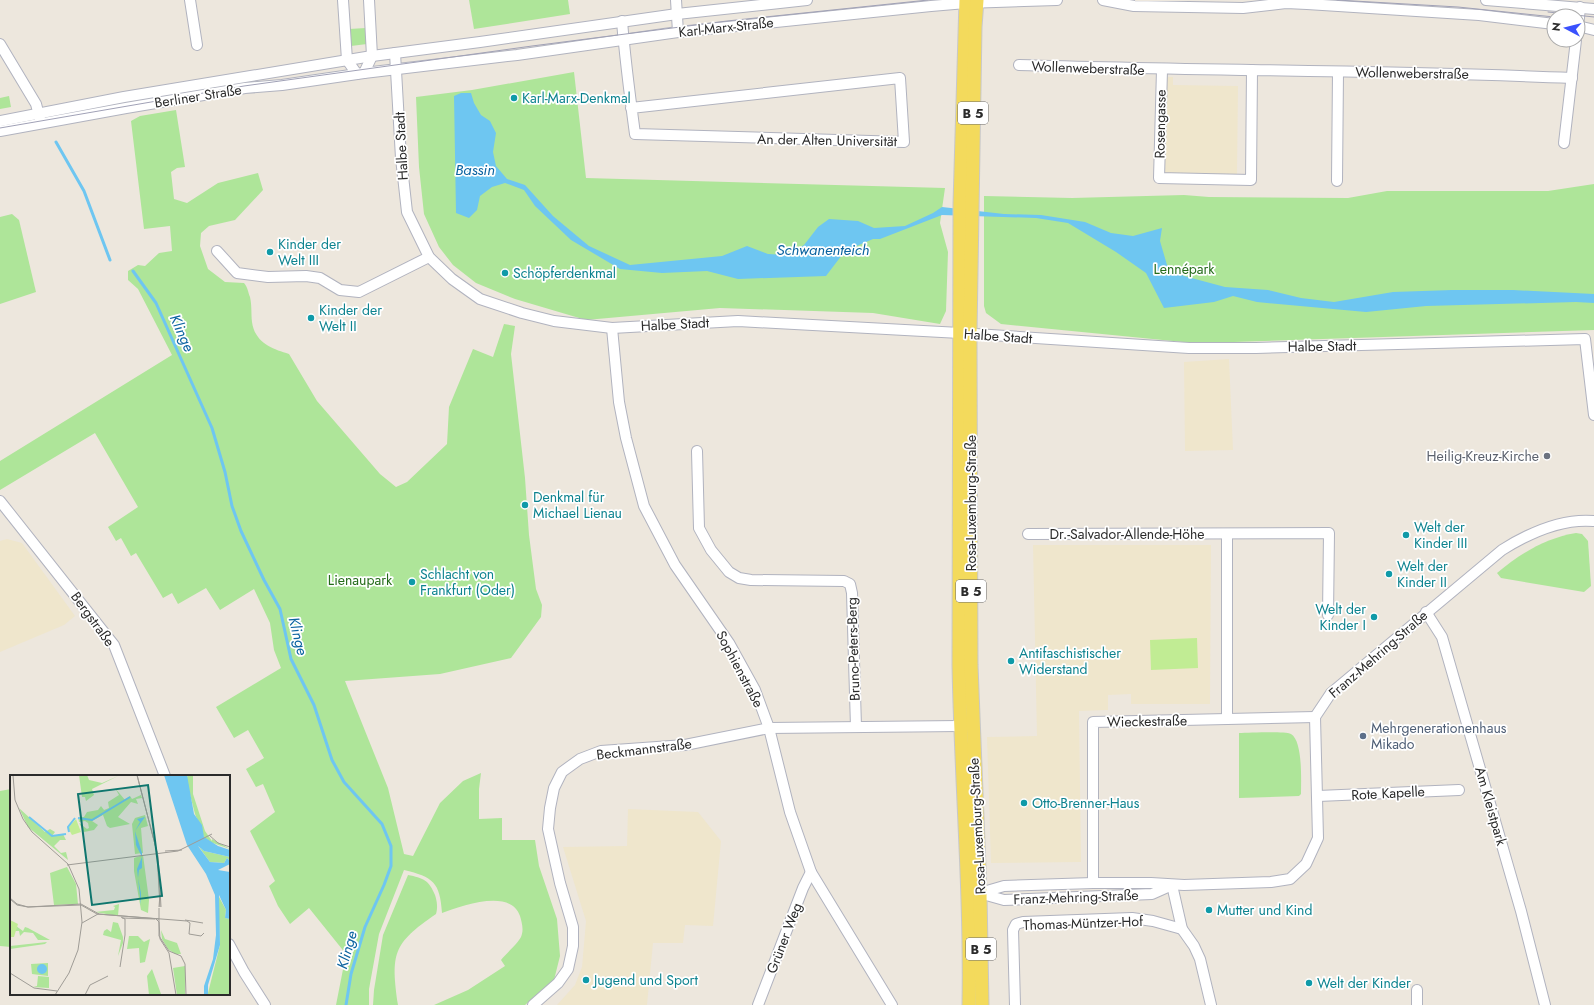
<svg xmlns="http://www.w3.org/2000/svg" width="1594" height="1005" viewBox="0 0 1594 1005" font-family="Jost,sans-serif">
<style>
.education{fill:#efe6cc}
.green{fill:#aee599}
.pitch{fill:#c1ec94}
.water{fill:#6ec6f1}
.lines{fill:none;stroke-linecap:round;stroke-linejoin:round}
.stream{stroke:#6ec6f1;stroke-width:3}
.minor-casing{stroke:#b1b3bf;stroke-width:12}
.major-casing{stroke:#c8c8c8;stroke-width:15}
.minor{stroke:#fff;stroke-width:10}
.major{stroke:#f3da5c;stroke-width:13}
.tram{stroke:#a0a1b6;stroke-width:1}
.culture-dot{fill:#0f9aa8;stroke:#fff;stroke-width:1.5}
.worship-dot{fill:#6b7280;stroke:#fff;stroke-width:1.5}
.service-dot{fill:#5c6f8a;stroke:#fff;stroke-width:1.5}
.labels{text-anchor:middle;stroke-width:3.5;stroke-linejoin:round;paint-order:stroke}
.shield{fill:#fff;stroke:#6b6b6b;stroke-width:1}
.shield-label{font-size:13px;font-weight:bold;fill:#2b2b2b}
.street-label{font-size:14px;fill:#2b2b2b;stroke:#fff}
.culture-label{font-size:14px;fill:#0d838f;stroke:#fff;text-anchor:start}
.park-label{font-size:14px;fill:#246b19;stroke:#fff}
.worship-label{font-size:14px;fill:#5b616d;stroke:#fff;text-anchor:end}
.service-label{font-size:14px;fill:#4e5e75;stroke:#fff;text-anchor:start}
.water-label{font-size:15px;font-style:italic;fill:#0b63a0;stroke:#fff}
.inset-river{fill:none;stroke:#6ec6f1;stroke-width:2}
.inset-road{fill:none;stroke:#9f9c96;stroke-width:1}
.view{fill:#0f766e;fill-opacity:0.15;stroke:#0f766e;stroke-width:2}
.inset-edge{fill:none;stroke:#2b2b2b;stroke-width:2}
</style>
<rect width="100%" height="100%" fill="#ede7dd"/>
<g class="education">
<path d="M1166 77H1173V85L1238 86 1237 174H1165Z"/>
<path d="M1229 359 1233 450 1185 451 1184 362Z"/>
<path d="M7 539 22 543 75 616 64 625 0 652V541Z"/>
<path d="M1033 545H1211L1210 704H1131V694L1108 695V710L1079 711 1081 862 991 863 987 737 1037 736Z"/>
<path d="M628 809 698 812 721 841 713 926 685 925 683 943H653L647 1005H557L575 985 582 967 586 921 563 847 627 846Z"/>
</g>
<g class="green">
<path d="M469 0H568L570 14 474 29Z"/>
<path d="M366 28 367 44 351 46 349 29Z"/>
<path d="M574 72 586 178 945 188 940 223 948 252 946 311 940 324 873 313 720 308 586 320 515 299 476 283 453 265 439 247 424 214 419 167 416 97 472 90Z"/>
<path d="M9 96 11 107 0 109V98Z"/>
<path d="M176 110 185 167 177 168 171 172 174 199 187 203 218 183 258 173 263 190 235 220 209 226 201 233 200 246 208 269 225 282 244 283C248 288 248 292 250 297 252 306 251 313 252 322 255 343 272 349 289 354L317 401 380 474 396 487 407 482 447 444 449 407 473 349 493 357 504 324 515 326 511 354 525 478 529 535 536 589 542 605 541 617 511 658 440 674 345 681 388 788 404 854 413 856 440 803 463 781 481 773 479 789V819L502 818V840H535L539 866 557 919 560 956 554 980 525 1005H434L468 990 505 966 501 960C506 954 518 943 521 937 524 930 522 923 520 916 510 888 462 906 442 913 440 882 433 877 404 870L379 934 369 989V1005H336L346 954 309 908 290 924 278 906 269 886 275 881 250 831 275 812 263 784 256 787 246 769 264 758 248 730 234 738 216 707 281 668 274 650 270 623 254 589 220 610 206 588 178 604 172 593 163 598 136 553 131 556 121 538 116 541 108 527 138 507 95 433 0 490V461L172 355 138 289 128 280V271L138 265 145 266 159 253 172 251 170 226 144 229 131 121 140 116Z"/>
<path d="M1594 184V330L1234 342H1183L1001 324 986 313 984 306V196L1072 198 1184 195 1209 197 1348 198 1387 191H1548Z"/>
<path d="M12 214 19 220 36 292 0 304V217Z"/>
<path d="M1576 533 1582 534 1588 541 1591 586 1584 592 1501 578 1497 573C1519 554 1546 538 1576 533Z"/>
<path d="M1239 733C1249 733 1284 731 1291 734 1303 741 1301 781 1301 794L1299 796 1239 798Z"/>
<path d="M11 789V947L0 946V791Z"/>
<path d="M408 875C423 878 429 880 435 895 437 901 438 908 436 914 392 944 391 954 398 1005H373L374 990 383 935Z"/>
</g>
<path class="pitch" d="M1197 638 1198 668 1151 670 1150 640Z"/>
<path class="water" d="M461 93H471L474 103 481 115 490 121 496 133 493 152 496 166 507 179 525 185 553 216 589 246 630 265 722 256 747 246 768 254 786 255 804 245 818 227 829 219 858 221 874 228 905 226 933 213 942 207 1004 214 1041 215 1085 222 1111 233 1133 236 1162 228 1160 241 1167 265 1184 276 1225 287 1268 290 1301 298 1334 302 1393 292 1452 290H1513L1594 294V303L1576 302 1426 306 1366 312 1257 302 1233 296 1214 302 1164 308 1146 273 1116 252 1068 223 1036 218 942 215 880 239H873L845 251 826 276 738 279 707 271 662 273 620 269 571 240 535 206 524 190 505 183 492 187 480 196 477 210 469 218 456 213 454 96Z"/>
<g class="lines">
<g class="stream">
<path d="M56 142 84 191 110 260"/>
<path d="M133 271 156 303 212 428 225 472 232 506 241 531 264 580 280 609 291 659 314 705 332 760 344 782 382 824 391 846V866L384 885 365 927 351 974 346 1005"/>
</g>
<g class="minor-casing">
<g id="minor">
<path d="M190 0 197 45"/>
<path d="M343 0 347 60 357 74"/>
<path d="M676 0 678 32"/>
<path d="M1103 0 1134 6 1243 8 1286 3 1307 4 1479 15 1554 24"/>
<path d="M1486 0 1594 9"/>
<path d="M622 21C625 59 630 97 635 134L904 142 900 78 631 108"/>
<path d="M1578 26 1594 30"/>
<path d="M1578 28 1580 7"/>
<path d="M0 44 36 104 40 119"/>
<path d="M395 53 401 158 407 212 429 257 452 279 480 299 522 313 554 321 612 328 738 321 960 333 1189 348H1256L1585 339 1594 415"/>
<path d="M1019 65C1203 71 1388 70 1572 78"/>
<path d="M1162 70 1159 178 1251 180 1252 70"/>
<path d="M364 73 372 56 369 0"/>
<path d="M0 121 124 97 372 56 480 42 677 14 807 0"/>
<path d="M0 131 126 108 245 88 282 85 364 73 517 55 678 32 931 6 966 3 1057 0"/>
<path d="M1564 143 1576 40"/>
<path d="M1337 181 1338 72"/>
<path d="M217 251 237 273 268 277 306 276 320 278 340 290 359 292 429 257"/>
<path d="M612 328 619 402 626 438 644 506 675 565 729 643 755 690 769 728 790 812 811 872 892 1005"/>
<path d="M697 451 699 528 711 550 729 572 739 578 751 580 844 581 850 584 852 593 856 727"/>
<path d="M0 501 114 645 165 776"/>
<path d="M1028 534 1329 533 1328 615"/>
<path d="M1227 534V719"/>
<path d="M1426 612 1442 637 1521 911 1545 1005"/>
<path d="M1318 796 1459 790"/>
<path d="M1093 883V722L1315 717"/>
<path d="M1172 885 1182 929 1194 946 1200 959 1211 1005"/>
<path d="M979 893 1004 900 1152 894 1170 886"/>
<path d="M980 893 1004 886 1093 883H1151L1184 885 1271 882 1290 879 1306 864 1318 838 1315 717 1331 693 1502 550C1529 533 1561 518 1594 521"/>
<path d="M229 944 244 972 265 1005"/>
<path d="M1417 990V1005"/>
<path d="M533 1005 558 983 568 969 573 946V927L560 883 548 829 550 808 554 788 562 772 580 759 601 751 685 745 769 728 960 726"/>
<path d="M758 1005 803 888 811 872"/>
<path d="M1015 1005 1013 930 1016 924 1023 922 1132 918 1153 921 1182 929"/>
</g>
</g>
<g class="major-casing">
<g id="major">
<path d="M966 0 960 204 959 665C961 778 971 892 969 1005"/>
<path d="M977 0 975 27 970 334 971 665 980 893 982 1005"/>
</g>
</g>
<use href="#minor" class="minor"/>
<use href="#major" class="major"/>
<g class="tram">
<path d="M1337 0 1458 7 1554 17"/>
<path d="M1548 12 1594 17"/>
<path d="M0 128 244 86 532 46 727 21 928 0"/>
</g>
</g>
<g class="culture-dot">
<circle cx="514" cy="98" r="4"/>
<circle cx="270" cy="252" r="4"/>
<circle cx="505" cy="273" r="4"/>
<circle cx="311" cy="318" r="4"/>
<circle cx="525" cy="505" r="4"/>
<circle cx="1406" cy="535" r="4"/>
<circle cx="1389" cy="574" r="4"/>
<circle cx="412" cy="582" r="4"/>
<circle cx="1374" cy="617" r="4"/>
<circle cx="1011" cy="661" r="4"/>
<circle cx="1024" cy="803" r="4"/>
<circle cx="1209" cy="910" r="4"/>
<circle cx="586" cy="980" r="4"/>
<circle cx="1309" cy="983" r="4"/>
</g>
<circle class="worship-dot" cx="1547" cy="456" r="4"/>
<circle class="service-dot" cx="1363" cy="736" r="4"/>
<g class="labels">
<g class="shield">
<rect x="958" y="102" width="30" height="22" rx="3"/>
<rect x="956" y="580" width="30" height="22" rx="3"/>
<rect x="966" y="938" width="30" height="22" rx="3"/>
</g>
<g class="shield-label">
<text x="973" y="118">B 5</text>
<text x="971" y="596">B 5</text>
<text x="981" y="954">B 5</text>
</g>
<g class="street-label">
<text transform="translate(726 27) rotate(-6)" y="5">Karl-Marx-Straße</text>
<text transform="translate(1088 68) rotate(2)" y="5">Wollenweberstraße</text>
<text transform="translate(1412 73) rotate(1)" y="5">Wollenweberstraße</text>
<text transform="translate(198 96) rotate(-9)" y="5">Berliner Straße</text>
<text transform="translate(1160 124) rotate(-89)" y="5">Rosengasse</text>
<text transform="translate(827 140) rotate(1)" y="5">An der Alten Universität</text>
<text transform="translate(401 146) rotate(-93)" y="5">Halbe Stadt</text>
<text transform="translate(675 324) rotate(-3)" y="5">Halbe Stadt</text>
<text transform="translate(998 336) rotate(4)" y="5">Halbe Stadt</text>
<text transform="translate(1322 346) rotate(-1)" y="5">Halbe Stadt</text>
<text transform="translate(971 503) rotate(-90)" y="5">Rosa-Luxemburg-Straße</text>
<text x="1127" y="539">Dr.-Salvador-Allende-Höhe</text>
<text transform="translate(93 619) rotate(54)" y="5">Bergstraße</text>
<text transform="translate(853 649) rotate(-92)" y="5">Bruno-Peters-Berg</text>
<text transform="translate(1378 654) rotate(-41)" y="5">Franz-Mehring-Straße</text>
<text transform="translate(740 669) rotate(62)" y="5">Sophienstraße</text>
<text transform="translate(1147 721) rotate(-1)" y="5">Wieckestraße</text>
<text transform="translate(644 749) rotate(-7)" y="5">Beckmannstraße</text>
<text transform="translate(1388 793) rotate(-3)" y="5">Rote Kapelle</text>
<text transform="translate(1491 806) rotate(74)" y="5">Am Kleistpark</text>
<text transform="translate(977 826) rotate(-93)" y="5">Rosa-Luxemburg-Straße</text>
<text transform="translate(1076 897) rotate(-2)" y="5">Franz-Mehring-Straße</text>
<text transform="translate(1083 923) rotate(-2)" y="5">Thomas-Müntzer-Hof</text>
<text transform="translate(784 938) rotate(-69)" y="5">Grüner Weg</text>
</g>
<g class="culture-label">
<text x="522" y="103">Karl-Marx-Denkmal</text>
<text x="278" y="249">Kinder der<tspan x="278" dy="16">Welt III</tspan></text>
<text x="513" y="278">Schöpferdenkmal</text>
<text x="319" y="315">Kinder der<tspan x="319" dy="16">Welt II</tspan></text>
<text x="533" y="502">Denkmal für<tspan x="533" dy="16">Michael Lienau</tspan></text>
<text x="1414" y="532">Welt der<tspan x="1414" dy="16">Kinder III</tspan></text>
<text x="1397" y="571">Welt der<tspan x="1397" dy="16">Kinder II</tspan></text>
<text x="420" y="579">Schlacht von<tspan x="420" dy="16">Frankfurt (Oder)</tspan></text>
<text x="1366" y="614" text-anchor="end">Welt der<tspan x="1366" dy="16">Kinder I</tspan></text>
<text x="1019" y="658">Antifaschistischer<tspan x="1019" dy="16">Widerstand</tspan></text>
<text x="1032" y="808">Otto-Brenner-Haus</text>
<text x="1217" y="915">Mutter und Kind</text>
<text x="594" y="985">Jugend und Sport</text>
<text x="1317" y="988">Welt der Kinder</text>
</g>
<g class="park-label">
<text x="1184" y="274">Lennépark</text>
<text x="360" y="585">Lienaupark</text>
</g>
<g class="worship-label">
<text x="1539" y="461">Heilig-Kreuz-Kirche</text>
</g>
<g class="service-label">
<text x="1371" y="733">Mehrgenerationenhaus<tspan x="1371" dy="16">Mikado</tspan></text>
</g>
<g class="water-label">
<text x="475" y="175">Bassin</text>
<text x="823" y="255">Schwanenteich</text>
<text transform="translate(182 333) rotate(66)" y="5">Klinge</text>
<text transform="translate(298 636) rotate(76)" y="5">Klinge</text>
<text transform="translate(347 950) rotate(-74)" y="5">Klinge</text>
</g>
</g>
<g transform="translate(10 775)">
<rect width="220" height="220" fill="#ede7dd"/>
<path d="M69 0H77L79 5 92 8 108 1 82 14 84 20 76 26 75 22H72ZM178 0H183V19L195 56 202 66V64L220 74 200 67 194 62 185 39 176 4ZM105 13 115 25 120 21 122 24 131 20 132 23 126 24 128 29 121 27 108 42 120 49 100 53 97 51 93 40 82 46 88 50 84 55 74 57 69 48 77 54 79 53 78 48 75 46 69 47 68 42H74L77 37 88 35 91 31 94 35 99 33 98 27 109 20ZM9 33 35 57 40 54 45 57 42 61 53 59 56 65H50L44 71 51 78 56 77 58 85 18 52ZM135 40 138 51 131 53 133 78 125 79 122 49 125 43ZM189 72 194 76 220 82V86L217 83 214 88 200 87ZM133 80 139 125 138 138 131 135 124 96V83ZM57 92 66 109 68 129 44 130 40 98ZM208 120 216 135 215 143 220 144V220H198V218L210 170ZM109 129 108 141 85 137 104 135 105 132 103 131ZM103 147 108 148 113 162V168L108 181 111 165 93 160 94 156 97 154 101 157ZM6 151 13 156 15 152 18 153 40 165H28L23 158 14 157 10 161 9 156H4ZM151 155 155 164 167 168 171 179H165L158 174 152 164ZM119 161H128L134 167 140 164 135 187 130 188 129 173 117 174ZM37 167 35 169 0 174V171ZM38 188V201L22 199 21 189ZM175 191V220H167L163 193ZM142 194 151 219 148 220H139L137 201ZM28 201 39 202V213L23 212 27 211Z" fill="#aee599"/>
<path d="M66 44 71 57 62 60 58 53ZM0 145 8 149 4 162H0Z" fill="#c1ec94"/>
<path d="M154 0H177L184 39 192 50 194 62 208 71 220 75V82L194 76 188 71 200 87 214 88 217 83 220 86V89L208 95 220 97V144L215 143 216 135 209 120 210 170 198 210V220H194V211L203 184 206 160 205 120 196 99 177 70ZM135 42 125 56 132 78V93L129 95 128 103 131 118V130L127 94 132 82 126 70 125 56 130 47 127 44ZM27 194a5 5 0 1 1 10 0a5 5 0 1 1-10 0Z" fill="#6ec6f1"/>
<path class="inset-river" d="M19 42 42 61 56 59M68 43 82 45 120 22M59 57 58 52 65 43"/>
<path class="inset-road" d="M3 0 5 25 13 44 22 57 58 89 69 114 72 147 68 175 59 198 45 220M127 0 148 81 151 132M127 0 147 77 150 132M199 60 208 68 220 72M155 76 172 75M148 86 149 101M57 90 168 76 202 59M0 123 7 129 18 132 71 129 89 139M0 124 7 130 18 132 71 130 87 139 177 146 180 148 179 159 191 161 194 158M149 132 150 119M149 133V161L159 176 171 181 175 189 176 220M112 143 145 144M146 144 149 147 150 164 159 178 166 220M175 145 193 148M72 148 88 139 149 144M110 192 115 160V144L111 142M0 198 24 213 47 216M75 220 80 210 98 201"/>
<path class="view" d="M138 10 152 121 82 130 68 19Z"/>
<rect width="220" height="220" class="inset-edge"/>
</g>
<g transform="translate(1566 28) rotate(277)"><circle r="19" fill="#ffffff" stroke="#aaaaaa"/>
<path d="M0-3L7 15L0 10L-7 15Z" fill="#3a51fd"/>
<text y="-6" font-size="11" font-weight="bold" text-anchor="middle" fill="#2b2b2b">N</text>
</g>
</svg>
